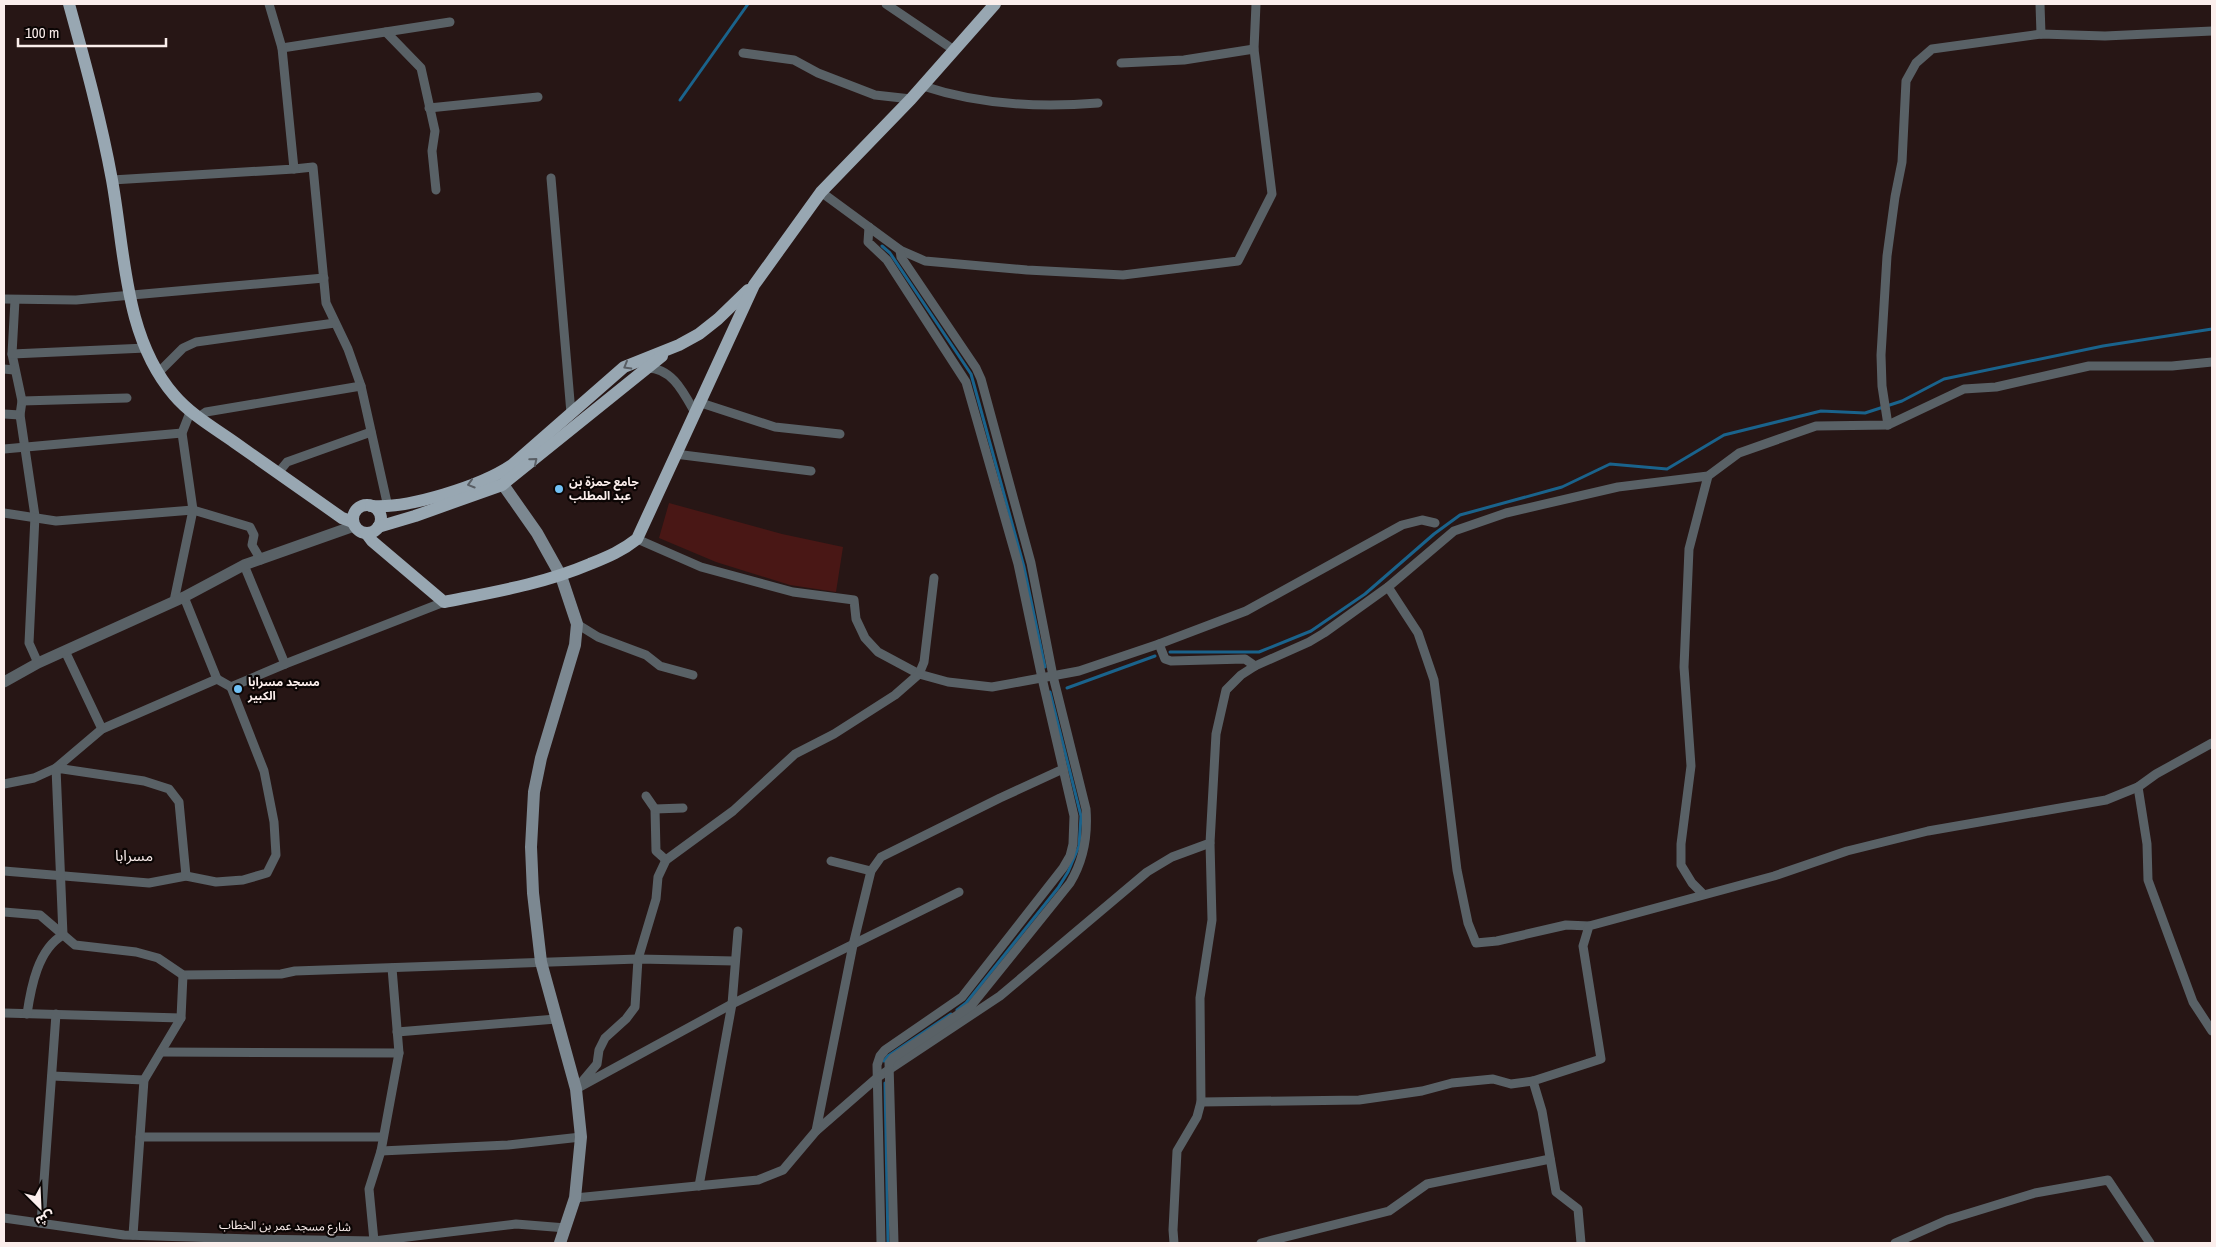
<svg xmlns="http://www.w3.org/2000/svg" width="2216" height="1247" viewBox="0 0 2216 1247" font-family="'Archivo Narrow','Noto Sans Arabic',sans-serif">
<style>
.green{fill:#491715}
.lines{fill:none;stroke-linecap:round;stroke-linejoin:round}
.stream{stroke:#1a638c;stroke-width:3}
.minor{stroke:#596166;stroke-width:9}
.tertiary{stroke:#596166;stroke-width:11}
.secondary{stroke:#7c8891;stroke-width:12}
.primary{stroke:#98a7b2;stroke-width:12}
.oneway{stroke:#595e64}
.poi-dot{fill:#71c1f5;stroke:#0b0504;stroke-width:2}
.labels{text-anchor:middle;stroke-width:4.5;stroke-linejoin:round;paint-order:stroke}
.poi-label{font-size:12px;font-weight:bold;fill:#fbeeec;stroke:#0b0504;text-anchor:start}
.street-label{font-size:12px;fill:#fbeeec;stroke:#0b0504}
.quarter-label{font-size:15px;fill:#fbeeec;stroke:#0b0504}
</style>
<rect width="100%" height="100%" fill="#271615"/>
<path class="green" d="M669 503 782 534 843 547 836 592 790 585 716 562 659 538Z"/>
<g class="lines">
<g class="stream">
<path d="M680 100 748 4"/>
<path d="M882 246 890 253 971 374 1024 567 1045 667"/>
<path d="M1170 652H1259L1311 631 1365 594 1434 534 1460 515 1562 487 1610 464 1667 469 1724 435 1821 411 1865 413 1902 401 1944 379 2103 346 2212 329"/>
<path d="M1067 688 1155 656"/>
<path d="M957 1010 966 1003 1058 888 1068 872 1079 846 1081 816 1050 692"/>
<path d="M884 1061 888 1056 951 1014"/>
<path d="M885 1083 888 1243"/>
</g>
<g class="minor">
<path d="M886 4 954 50"/>
<path d="M2040 4 2041 34"/>
<path d="M386 32 421 68 435 131 432 151 436 190"/>
<path d="M282 48 450 22"/>
<path d="M743 53 794 60 818 73 875 95 911 99"/>
<path d="M1121 63 1184 60 1254 49"/>
<path d="M923 86C980 105 1038 108 1098 103"/>
<path d="M429 108 538 97"/>
<path d="M294 169 313 167 326 303 348 349 361 386 388 507"/>
<path d="M551 178 571 413"/>
<path d="M112 180 294 169 282 48 269 4"/>
<path d="M821 192 900 250 925 261 1027 270 1123 275 1238 261 1272 194 1254 49 1256 4"/>
<path d="M869 227 868 242 887 260 966 382 1018 564 1042 678 1074 816 1073 844 1070 856 1063 868 962 997 885 1050 880 1056 877 1065 881 1243"/>
<path d="M4 299 76 300 324 278"/>
<path d="M15 300 12 354 22 401 20 415 35 516 29 643 38 663"/>
<path d="M12 354 146 348"/>
<path d="M646 368C671 367 683 391 694 411"/>
<path d="M4 369 14 370"/>
<path d="M158 373 183 348 196 342 335 323"/>
<path d="M22 401 127 398"/>
<path d="M698 402 775 427 840 434"/>
<path d="M4 414 20 415"/>
<path d="M199 417 206 412 361 386"/>
<path d="M1888 425 1882 386 1881 355 1887 256 1895 197 1902 162 1906 81 1916 63 1932 49 2041 34 2105 36 2212 31"/>
<path d="M4 449 182 433"/>
<path d="M675 454 811 471"/>
<path d="M278 473 287 462 371 432"/>
<path d="M4 513 56 521 193 510 250 527 254 535 252 545 261 560"/>
<path d="M637 539 701 567 793 592 854 600 856 619 865 638 878 652 919 674 948 682 992 687 1079 671 1159 644 1246 611 1402 525 1422 520 1435 523"/>
<path d="M244 565 285 664"/>
<path d="M934 578 924 662 919 674 895 695 834 734 795 754 733 811 666 860 658 877 656 899 638 959 635 1007 626 1019 605 1038 599 1050 597 1064 576 1089 732 1004 959 892"/>
<path d="M1388 587 1418 633 1434 680 1457 870 1468 923 1476 943 1497 941 1566 925 1589 926"/>
<path d="M184 597 217 679"/>
<path d="M174 601 193 510 182 433 191 410"/>
<path d="M577 624 598 637 646 655 660 666 693 675"/>
<path d="M1159 644 1165 659 1171 661 1245 659 1255 666"/>
<path d="M65 651 102 729"/>
<path d="M4 784 34 778 56 768 102 729 217 679 231 687 285 664 444 602"/>
<path d="M2138 787 2147 844 2148 880 2193 1002 2212 1031"/>
<path d="M646 796 655 809 656 851 666 860"/>
<path d="M655 809 683 808"/>
<path d="M831 861 871 871"/>
<path d="M4 871 149 883 186 876 216 882 243 880 267 873 276 855 274 822 264 771 231 687"/>
<path d="M1703 894 1692 883 1681 865V844L1691 766 1684 667 1689 549 1708 476"/>
<path d="M4 912 40 915 75 945 136 952 158 958 183 975 281 974 295 971 638 959 735 961"/>
<path d="M4 1013 181 1018"/>
<path d="M27 1014C31 987 38 949 63 935L56 768 144 781 169 789 179 802 186 876"/>
<path d="M397 1032 556 1019"/>
<path d="M161 1052 399 1053"/>
<path d="M52 1076 144 1080"/>
<path d="M1201 1102 1359 1100 1422 1091 1452 1083 1493 1079 1511 1084 1533 1081"/>
<path d="M816 1131 853 945 871 871 881 857 1000 798 1063 769"/>
<path d="M140 1137H383"/>
<path d="M381 1151 508 1145 581 1137"/>
<path d="M699 1186 732 1004 738 931"/>
<path d="M575 1198 758 1180 783 1170 816 1131 878 1077 1000 996 1147 872 1172 857 1210 843 1216 734 1226 690 1241 675 1255 666 1309 642 1324 633 1388 587 1454 531 1506 513 1618 487 1708 476 1739 453 1816 426 1888 425 1964 389 1996 387 2089 366H2172L2212 362"/>
<path d="M4 1218 124 1235 252 1239 374 1241 516 1224 566 1228"/>
<path d="M41 1223 56 1014"/>
<path d="M133 1235 144 1080 181 1018 183 975"/>
<path d="M374 1241 369 1189 381 1151 399 1053 392 968"/>
<path d="M894 1243 889 1063 893 1058 971 1006 1070 883C1084 860 1088 835 1086 809L1053 676 1031 563 981 379 976 368 901 257 900 250"/>
<path d="M1174 1243 1173 1230 1177 1151 1197 1117 1201 1102 1200 998 1212 920 1210 843"/>
<path d="M1261 1243 1389 1211 1427 1184 1550 1159"/>
<path d="M1581 1243 1578 1209 1556 1192 1542 1111 1533 1081 1601 1059 1583 946 1589 926 1774 876 1847 851 1928 831 2106 800 2138 787 2156 774 2212 743"/>
<path d="M1895 1243 1947 1220 2035 1193 2108 1180 2150 1243"/>
</g>
<path class="tertiary" d="M4 682 38 663 184 597 244 565 354 526"/>
<path class="secondary" d="M497 476 537 533 561 576 577 624 575 645 541 758 534 792 531 847 533 893 541 962 576 1089 581 1137 575 1198 560 1243"/>
<g class="primary">
<path d="M69 4C85 62 101 120 112 180 125 252 124 337 174 395 190 414 214 428 234 442 270 467 306 493 342 518L353 522"/>
<circle cx="367" cy="519" r="14"/>
<path d="M371 506C408 509 481 486 512 465L624 367 679 345 699 334 718 319 748 290"/>
<path d="M378 527 415 516 502 485 662 356"/>
<path d="M366 533 372 541 444 602C494 592 543 584 590 564 607 557 622 551 637 539L754 285 821 192 911 99 995 4"/>
</g>
</g>
<defs><path id="oneway-chevron" d="M-2-3.5L2.5 0L-2 3.5" fill="none" stroke-width="1.6" stroke-linecap="round" stroke-linejoin="round" transform="scale(1.25)"/></defs>
<g class="oneway">
<use href="#oneway-chevron" transform="translate(627 366) rotate(150)"/>
<use href="#oneway-chevron" transform="translate(534 461) rotate(-40)"/>
<use href="#oneway-chevron" transform="translate(471 484) rotate(163)"/>
</g>
<g class="poi-dot">
<circle cx="559" cy="489" r="5"/>
<circle cx="238" cy="689" r="5"/>
</g>
<g class="labels">
<g class="poi-label">
<text x="569" y="486">جامع حمزة بن<tspan x="569" dy="14">عبد المطلب</tspan></text>
<text x="248" y="686">مسجد مسرابا<tspan x="248" dy="14">الكبير</tspan></text>
</g>
<g class="street-label">
<text transform="translate(285 1226) rotate(1)" y="4">شارع مسجد عمر بن الخطاب</text>
</g>
<g class="quarter-label">
<text x="134" y="861">مسرابا</text>
</g>
</g>
<rect width="2216" height="1247" fill="none" stroke="#fbeeec" stroke-width="10"/>
<g transform="translate(40 1207) rotate(156)" stroke="#0b0504" stroke-width="4" paint-order="stroke">
<path d="M0-4L9 19L0 12L-9 19Z" fill="#fbeeec"/>
<text y="-8" font-size="14" font-weight="bold" text-anchor="middle" fill="#fbeeec">ش</text>
</g>
<path d="M18 38v8h148v-8" fill="none" stroke="#fbeeec" stroke-width="2.5"/>
<text x="25" y="38" font-size="15" fill="#fbeeec" stroke="#0b0504" stroke-width="4" paint-order="stroke">100 m</text>
</svg>
